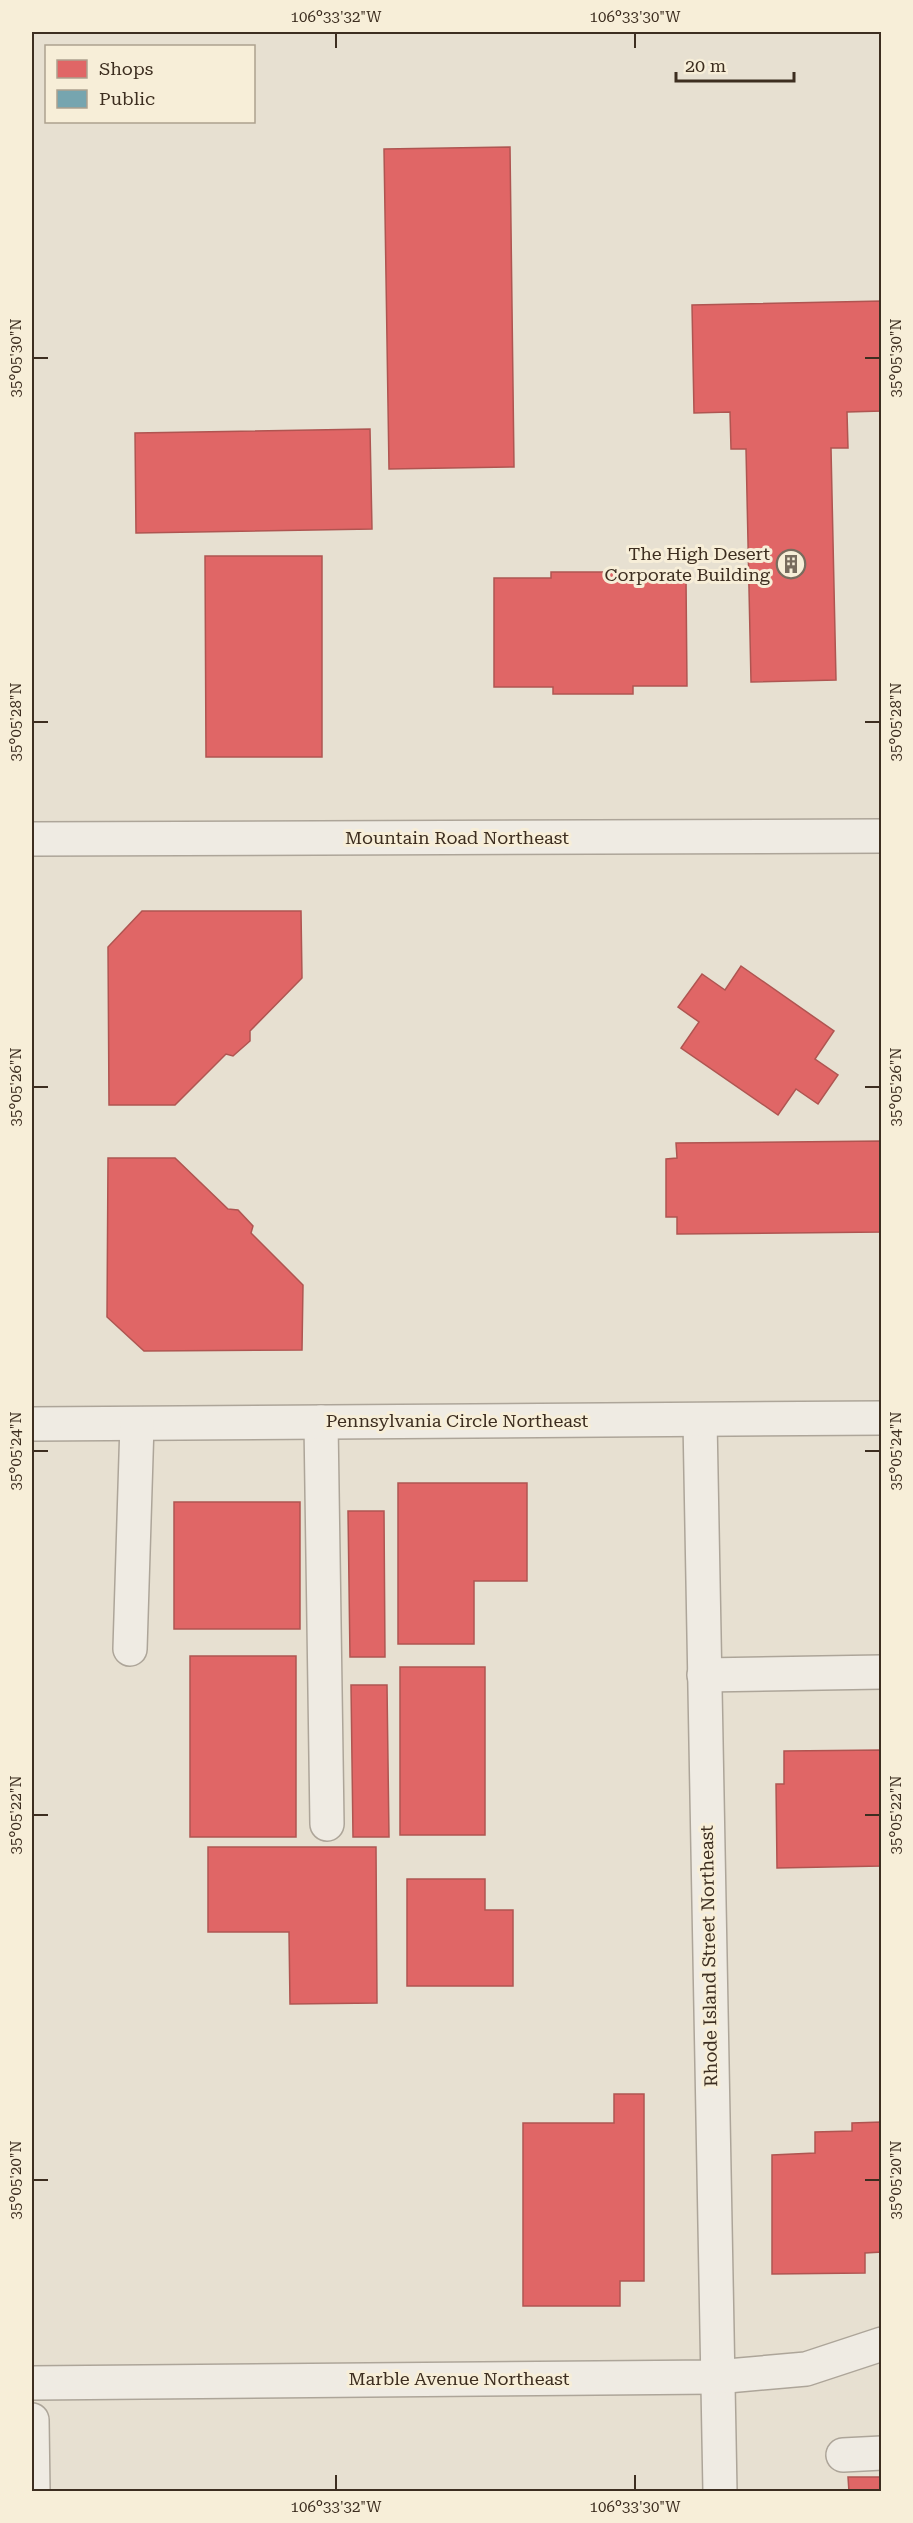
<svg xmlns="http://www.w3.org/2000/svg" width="913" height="2523" viewBox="0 0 913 2523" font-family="'Roboto Serif',serif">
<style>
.shops{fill:#e06666;stroke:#af5551;stroke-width:1.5}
.public{fill:#76a5af;stroke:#658184;stroke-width:1.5}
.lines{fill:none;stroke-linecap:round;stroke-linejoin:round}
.minor-casing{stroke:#ada599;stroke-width:36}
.minor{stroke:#efebe3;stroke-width:33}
.ticks{fill:none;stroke:#3d2e20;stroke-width:2}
.labels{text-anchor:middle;stroke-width:6;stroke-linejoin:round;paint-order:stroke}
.poi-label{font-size:18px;fill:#3d2e20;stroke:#f7eed8;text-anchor:end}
.street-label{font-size:18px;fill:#3d2e20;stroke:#f7eed8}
.neatline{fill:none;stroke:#3d2e20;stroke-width:2}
.ticks-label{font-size:15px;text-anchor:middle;fill:#3d2e20}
</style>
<rect width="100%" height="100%" fill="#e7e0d1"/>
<g class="shops">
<path d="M510 147 514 467 389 469 384 149Z"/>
<path d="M882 301V411L847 412 848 448H831L836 680 751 682 746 449H731L730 412 694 413 692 305Z"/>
<path d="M370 429 372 529 136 533 135 433Z"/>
<path d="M205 556H322V757H206Z"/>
<path d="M551 572H633V578H686L687 686H633V694H553V687H494V578H551Z"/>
<path d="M142 911H301L302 978 250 1031V1041L233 1056 226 1054 175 1105H109L108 947Z"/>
<path d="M741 966 834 1031 815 1059 838 1075 818 1104 796 1089 778 1115 681 1048 699 1022 678 1007 702 974 725 990Z"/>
<path d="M882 1141V1232L677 1234V1217H666V1159L677 1158 676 1143Z"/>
<path d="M108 1158H175L228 1209 238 1210 253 1226 251 1233 303 1285 302 1350 144 1351 107 1317Z"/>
<path d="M398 1483H527V1581H474V1644H398Z"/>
<rect x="174" y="1502" width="126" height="127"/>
<path d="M348 1511H384L385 1657H350Z"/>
<rect x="190" y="1656" width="106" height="181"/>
<rect x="400" y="1667" width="85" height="168"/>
<path d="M351 1685H387L389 1837H353Z"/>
<path d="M882 1750V1866L777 1868 776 1784H784V1751Z"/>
<path d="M208 1847H376L377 2003 290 2004 289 1932H208Z"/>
<path d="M407 1879H485V1910H513V1986H407Z"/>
<path d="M614 2094H644V2281H620V2306H523V2123H614Z"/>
<path d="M882 2122V2252L865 2253V2273L772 2274V2155L815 2153V2132L852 2131V2123Z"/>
<path d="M848 2477H882V2492H849Z"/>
</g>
<path class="public" d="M108 32H187L108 33Z"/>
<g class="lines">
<g class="minor-casing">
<g id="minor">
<path d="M32 839 882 836"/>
<path d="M700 1420 720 2492"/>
<path d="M321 1422 327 1824"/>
<path d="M32 1424 882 1418"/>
<path d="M130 1649 137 1424"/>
<path d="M704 1675 882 1672"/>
<path d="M32 2383 716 2377 806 2369 882 2344"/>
<path d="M32 2420 33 2492"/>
<path d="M843 2455 882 2453"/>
</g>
</g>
<use href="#minor" class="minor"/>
</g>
<path class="ticks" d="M336 33V48M635 33V48M33 358H48M865 358H880M33 722H48M865 722H880M33 1087H48M865 1087H880M33 1451H48M865 1451H880M33 1815H48M865 1815H880M33 2180H48M865 2180H880M336 2475V2490M635 2475V2490"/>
<defs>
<g id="building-ring" transform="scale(1.5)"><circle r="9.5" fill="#f7eed8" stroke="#786c5e" stroke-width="1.5"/><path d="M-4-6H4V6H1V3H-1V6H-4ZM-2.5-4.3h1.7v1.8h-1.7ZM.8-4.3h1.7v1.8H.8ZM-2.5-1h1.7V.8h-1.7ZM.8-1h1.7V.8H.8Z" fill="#786c5e"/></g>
</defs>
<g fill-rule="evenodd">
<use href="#building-ring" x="791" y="564"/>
</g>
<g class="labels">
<g class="poi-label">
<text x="770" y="560">The High Desert<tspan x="770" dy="21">Corporate Building</tspan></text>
</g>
<g class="street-label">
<text x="457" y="844">Mountain Road Northeast</text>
<text x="457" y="1427">Pennsylvania Circle Northeast</text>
<text transform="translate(709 1956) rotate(-91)" y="6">Rhode Island Street Northeast</text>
<text x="459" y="2385">Marble Avenue Northeast</text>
</g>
</g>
<rect width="913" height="2523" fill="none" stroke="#f7eed8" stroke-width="66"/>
<rect x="45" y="45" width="210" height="78" fill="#f7eed8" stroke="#ada18e" stroke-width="1.5"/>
<rect x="57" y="60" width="30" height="18" fill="#e06666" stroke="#ada18e" stroke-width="1.5"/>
<text x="99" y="75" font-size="18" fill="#3d2e20">Shops</text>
<rect x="57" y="90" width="30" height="18" fill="#76a5af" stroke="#ada18e" stroke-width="1.5"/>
<text x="99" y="105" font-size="18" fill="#3d2e20">Public</text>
<path d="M676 72v9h118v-9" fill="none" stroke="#3d2e20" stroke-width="3"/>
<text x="685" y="72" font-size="18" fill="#3d2e20" stroke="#f7eed8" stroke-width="4.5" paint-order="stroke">20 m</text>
<rect x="33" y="33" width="847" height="2457" class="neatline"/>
<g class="ticks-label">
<text x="336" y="22">106°33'32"W</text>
<text x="635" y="22">106°33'30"W</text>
<text transform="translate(16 358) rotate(-90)" y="5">35°05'30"N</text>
<text transform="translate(896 358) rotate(-90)" y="5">35°05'30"N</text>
<text transform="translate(16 722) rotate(-90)" y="5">35°05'28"N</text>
<text transform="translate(896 722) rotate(-90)" y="5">35°05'28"N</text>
<text transform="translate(16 1087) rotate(-90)" y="5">35°05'26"N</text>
<text transform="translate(896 1087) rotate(-90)" y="5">35°05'26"N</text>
<text transform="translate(16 1451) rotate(-90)" y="5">35°05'24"N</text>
<text transform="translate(896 1451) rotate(-90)" y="5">35°05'24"N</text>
<text transform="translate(16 1815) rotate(-90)" y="5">35°05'22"N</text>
<text transform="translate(896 1815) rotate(-90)" y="5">35°05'22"N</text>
<text transform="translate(16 2180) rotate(-90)" y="5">35°05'20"N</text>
<text transform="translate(896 2180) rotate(-90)" y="5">35°05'20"N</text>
<text x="336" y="2512">106°33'32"W</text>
<text x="635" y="2512">106°33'30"W</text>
</g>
</svg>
